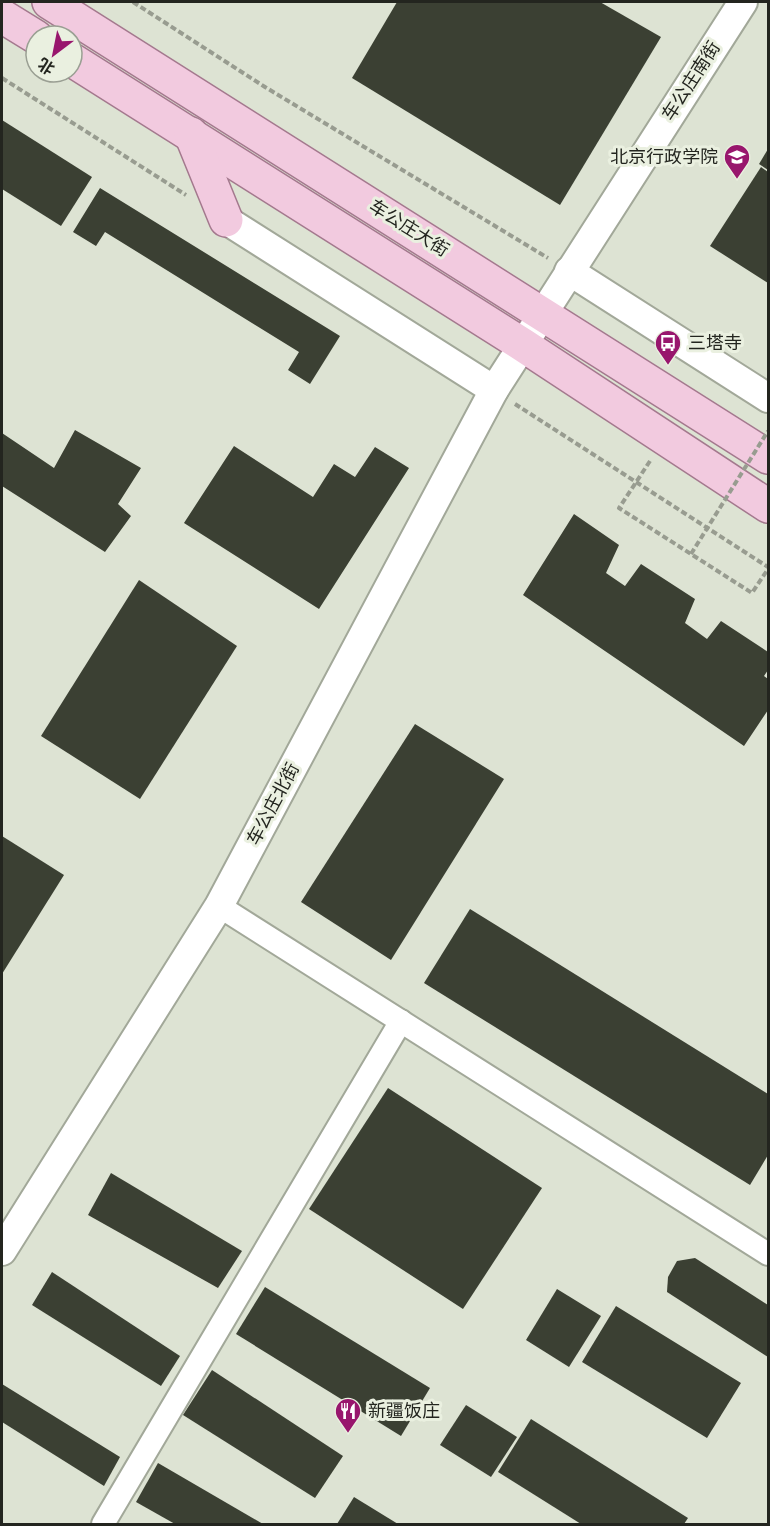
<svg xmlns="http://www.w3.org/2000/svg" width="770" height="1526" viewBox="0 0 770 1526" font-family="'DM Sans','Noto Sans SC',sans-serif">
<style>
.building{fill:#3b4033}
.lines{fill:none;stroke-linecap:round;stroke-linejoin:round}
.minor-casing{stroke:#a2a899;stroke-width:26}
.tertiary-casing{stroke:#a2a899;stroke-width:32}
.primary-casing{stroke:#a4798e;stroke-width:36}
.path{stroke:#989c90;stroke-width:4;stroke-dasharray:6 3;stroke-linecap:butt}
.minor{stroke:#fff;stroke-width:22}
.tertiary{stroke:#fff;stroke-width:28}
.primary{stroke:#f2cadf;stroke-width:33}
.path-bridge{stroke:#989c90;stroke-width:4;stroke-dasharray:6 3;stroke-linecap:butt}
.labels{text-anchor:middle;stroke-width:6;stroke-linejoin:round;paint-order:stroke}
.street-label{font-size:18px;fill:#23251f;stroke:#eaf0e0}
.poi-label{font-size:18px;fill:#23251f;stroke:#eaf0e0;text-anchor:start}
</style>
<rect width="100%" height="100%" fill="#dde3d3"/>
<g class="building">
<path d="M397 2H600L661 37 560 205 352 78Z"/>
<path d="M2 120 92 177 61 226 2 189Z"/>
<path d="M768 149V170L759 164Z"/>
<path d="M761 167 768 172V283L710 246Z"/>
<path d="M100 188 340 336 310 384 288 370 299 352 105 232 96 246 73 232Z"/>
<path d="M75 430 141 468 118 504 131 516 105 552 2 486V433L54 468Z"/>
<path d="M234 446 313 497 334 464 355 477 375 447 409 468 319 609 184 523Z"/>
<path d="M574 514 619 545 606 573 625 586 641 564 695 599 685 623 707 639 721 621 768 652V670L764 676 768 679V710L744 746 523 595Z"/>
<path d="M139 580 237 646 140 799 41 736Z"/>
<path d="M415 724 504 779 391 960 301 902Z"/>
<path d="M2 836 64 875 2 974Z"/>
<path d="M470 909 768 1094V1155L750 1185 424 983Z"/>
<path d="M388 1088 542 1188 463 1309 309 1209Z"/>
<path d="M111 1173 242 1251 218 1288 88 1215Z"/>
<path d="M695 1258 768 1305V1357L667 1292 668 1277 677 1261Z"/>
<path d="M52 1272 180 1356 161 1386 32 1305Z"/>
<path d="M265 1287 430 1388 401 1436 236 1334Z"/>
<path d="M557 1289 601 1316 569 1367 526 1340Z"/>
<path d="M616 1306 741 1383 707 1438 582 1362Z"/>
<path d="M212 1370 343 1456 315 1498 183 1415Z"/>
<path d="M2 1384 120 1457 104 1486 2 1422Z"/>
<path d="M466 1405 517 1437 491 1477 440 1445Z"/>
<path d="M531 1419 688 1518 684 1524H581L498 1472Z"/>
<path d="M158 1463 263 1524H175L136 1502Z"/>
<path d="M354 1497 398 1524H337Z"/>
</g>
<g class="lines">
<g class="minor-casing">
<g id="minor">
<path d="M219 906 768 1254"/>
<path d="M103 1524 401 1021"/>
</g>
</g>
<g class="tertiary-casing">
<g id="tertiary">
<path d="M226 220 494 390"/>
<path d="M569 271 768 398"/>
<path d="M2 1251 219 906 494 390 743 2"/>
</g>
</g>
<g class="primary-casing">
<g id="primary">
<path d="M49 2 768 457"/>
<path d="M2 16 36 37"/>
<path d="M72 60 523 345 768 506"/>
<path d="M191 134 226 220"/>
</g>
</g>
<g class="path">
<path d="M133 2 265 87 548 258"/>
<path d="M2 78 186 195"/>
<path d="M515 404 768 567"/>
<path d="M650 461 619 508 752 593 768 569"/>
</g>
<use href="#minor" class="minor"/>
<use href="#tertiary" class="tertiary"/>
<use href="#primary" class="primary"/>
<path class="path-bridge" d="M691 554 768 431"/>
</g>
<defs>
<g id="university-pin" transform="scale(1.35)"><path d="M0 17L-7.5 6A9.5 9.5 0 1 1 7.5 6Z" fill="#98166d" stroke="#eaf0e0"/><path d="M0-5L7-2L0 1L-7-2ZM-4 1L0 2.5L4 1V4Q0 6-4 4Z" fill="#fff"/></g>
<g id="bus-pin" transform="scale(1.35)"><path d="M0 17L-7.5 6A9.5 9.5 0 1 1 7.5 6Z" fill="#98166d" stroke="#eaf0e0"/><path d="M-5-6H5V4H4V6H2V4H-2V6H-4V4H-5ZM-3.5-4V0h7V-4ZM-3.5 1.2v1.5H-2V1.2ZM2 1.2v1.5H3.5V1.2Z" fill="#fff"/></g>
<g id="restaurant-pin" transform="scale(1.35)"><path d="M0 17L-7.5 6A9.5 9.5 0 1 1 7.5 6Z" fill="#98166d" stroke="#eaf0e0"/><path d="M-5-6h1v4h1v-4h1v4h1v-4h1v5L-1.5 .5V6h-2V.5L-5-1ZM5-6V6H3V1.5H1.5Q1.5-4 5-6Z" fill="#fff"/></g>
</defs>
<g fill-rule="evenodd">
<use href="#university-pin" x="737" y="157"/>
<use href="#bus-pin" x="668" y="343"/>
<use href="#restaurant-pin" x="348" y="1411"/>
</g>
<g class="labels">
<g class="street-label">
<text transform="translate(691 81) rotate(-57)" y="6">车公庄南街</text>
<text transform="translate(409 228) rotate(32)" y="6">车公庄大街</text>
<text transform="translate(273 804) rotate(-62)" y="6">车公庄北街</text>
</g>
<g class="poi-label">
<text x="718" y="163" text-anchor="end">北京行政学院</text>
<text x="688" y="349">三塔寺</text>
<text x="368" y="1417">新疆饭庄</text>
</g>
</g>
<rect width="770" height="1526" fill="none" stroke="#23251f" stroke-width="6"/>
<g transform="translate(54 54) rotate(212)"><circle r="28" fill="#eaf0e0" stroke="#9a9f93" stroke-width="1.5"/>
<path d="M0-4.5L10 22L0 15L-10 22Z" fill="#98166d"/>
<text y="-9" font-size="16" font-weight="bold" text-anchor="middle" fill="#23251f">北</text>
</g>
</svg>
